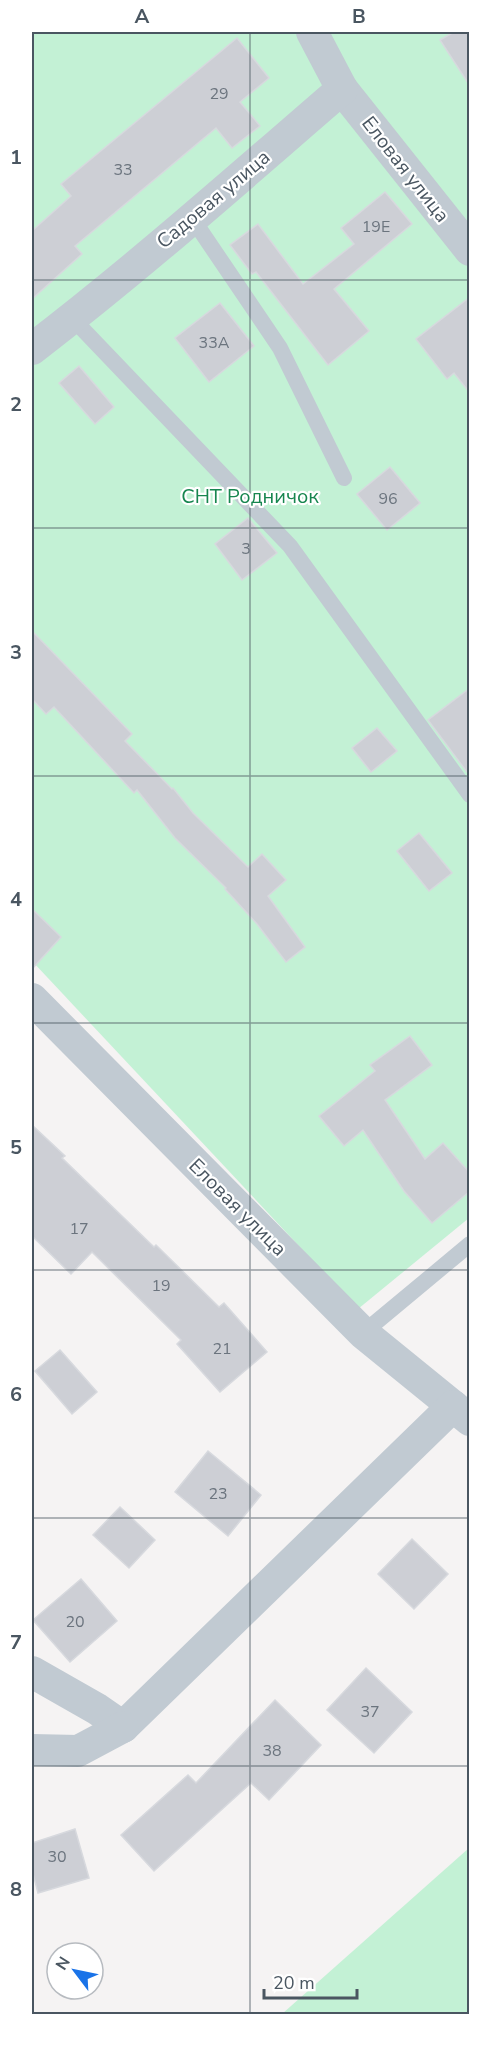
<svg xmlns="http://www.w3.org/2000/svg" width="501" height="2046" viewBox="0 0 501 2046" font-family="'Nunito Sans',sans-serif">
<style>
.green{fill:#c3f1d5}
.building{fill:#cdcfd5;stroke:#d7d9de;stroke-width:1.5}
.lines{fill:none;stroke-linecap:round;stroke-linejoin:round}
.lane{stroke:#c1cad2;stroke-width:16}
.street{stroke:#c1cad2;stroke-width:32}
.grid{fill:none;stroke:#4a5661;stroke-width:1.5;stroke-opacity:0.55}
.labels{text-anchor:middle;stroke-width:4.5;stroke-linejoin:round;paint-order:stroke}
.number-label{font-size:16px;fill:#6b747e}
.street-label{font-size:20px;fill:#4a5661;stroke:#fff}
.park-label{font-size:20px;fill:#17864f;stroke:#fff}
.neatline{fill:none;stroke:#4a5661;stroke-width:2}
.grid-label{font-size:20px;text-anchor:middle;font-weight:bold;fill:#4a5661}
</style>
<rect width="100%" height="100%" fill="#f5f3f3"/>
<g class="green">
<path d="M32 32H469V1218L358 1309 32 961Z"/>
<path d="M469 1848V2014H282Z"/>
</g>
<g class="building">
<path d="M454 32H470V86L440 40Z"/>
<path d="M237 38 269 78 240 102 260 126 232 148 216 128 75 246 82 254 32 299V231L71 196 61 184Z"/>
<path d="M385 192 412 224 334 289 369 331 328 365 256 272 252 274 230 245 258 224 303 284 354 244 341 228Z"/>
<path d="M470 297V393L454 373 447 379 416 339Z"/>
<path d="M220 303 254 346 209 382 175 338Z"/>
<path d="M79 366 114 407 95 424 59 383Z"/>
<path d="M390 467 420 503 387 530 357 494Z"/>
<path d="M248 518 277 553 242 580 215 544Z"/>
<path d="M32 631 132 734 125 741 172 789 173 788 193 813 248 867 262 854 286 880 268 896 305 947 286 962 257 924 225 889 226 888 175 838 137 790 134 793 54 707 46 714 32 699Z"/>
<path d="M470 688V776L428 720Z"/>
<path d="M377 728 397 751 371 772 352 748Z"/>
<path d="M419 833 452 873 429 891 397 851Z"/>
<path d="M32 909 61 937 32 969Z"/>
<path d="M410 1036 432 1065 385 1100 425 1159 443 1143 470 1173V1191L432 1223 404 1191 363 1130 344 1146 319 1116 375 1071 370 1065Z"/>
<path d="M32 1125 65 1156 62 1158 154 1247 156 1245 219 1307 224 1303 267 1352 220 1392 177 1344 181 1340 92 1252 71 1274 32 1236Z"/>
<path d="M60 1350 97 1392 72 1414 35 1371Z"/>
<path d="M208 1451 261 1495 228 1536 175 1492Z"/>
<path d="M120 1507 155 1540 129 1568 93 1535Z"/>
<path d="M412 1539 448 1574 414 1609 378 1574Z"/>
<path d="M81 1579 117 1621 70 1662 33 1620Z"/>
<path d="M366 1668 412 1712 374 1753 327 1710Z"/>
<path d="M275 1700 321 1745 269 1800 251 1783 154 1871 121 1835 188 1775 196 1783Z"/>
<path d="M75 1829 89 1878 38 1893 32 1870V1843Z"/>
</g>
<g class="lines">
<g class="lane">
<path d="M192 218 280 348 344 478"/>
<path d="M72 318 290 546 470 795"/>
<path d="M363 1333 470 1244"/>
</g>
<g class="street">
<path d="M342 89 470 250"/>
<path d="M32 349C139 267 240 177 342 89L312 32"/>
<path d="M32 999 363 1333 470 1420"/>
<path d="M32 1672 97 1709 123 1727 453 1406"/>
<path d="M32 1750 78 1751 123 1727"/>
</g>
</g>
<path class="grid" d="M250 32V2014M32 280H470M32 528H470M32 776H470M32 1023H470M32 1270H470M32 1518H470M32 1766H470"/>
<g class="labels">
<g class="number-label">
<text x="219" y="99">29</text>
<text x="123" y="175">33</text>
<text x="376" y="232">19Е</text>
<text x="214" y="348">33А</text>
<text x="388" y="504">96</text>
<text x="246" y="554">3</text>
<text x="79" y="1234">17</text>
<text x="161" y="1291">19</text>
<text x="222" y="1354">21</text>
<text x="218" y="1499">23</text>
<text x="75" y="1627">20</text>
<text x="370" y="1717">37</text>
<text x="272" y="1756">38</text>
<text x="57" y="1862">30</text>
</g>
<g class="street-label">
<text transform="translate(406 169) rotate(52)" y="7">Еловая улица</text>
<text transform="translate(213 199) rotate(-40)" y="7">Садовая улица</text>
<text transform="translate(238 1207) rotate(45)" y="7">Еловая улица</text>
</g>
<g class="park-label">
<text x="250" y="503">СНТ Родничок</text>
</g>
</g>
<rect width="501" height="2046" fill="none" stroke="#ffffff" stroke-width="66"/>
<g transform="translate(75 1971) rotate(302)"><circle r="28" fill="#ffffff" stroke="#b7bbc0" stroke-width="1.5"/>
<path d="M0-4.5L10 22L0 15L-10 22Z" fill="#1a73e8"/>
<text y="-9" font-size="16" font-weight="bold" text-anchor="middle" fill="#4a5661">N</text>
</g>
<path d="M264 1989v9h93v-9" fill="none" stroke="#4a5661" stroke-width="3"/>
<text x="273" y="1989" font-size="18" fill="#4a5661" stroke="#ffffff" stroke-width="4.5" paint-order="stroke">20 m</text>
<rect x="33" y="33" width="435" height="1980" class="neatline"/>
<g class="grid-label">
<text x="142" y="23">A</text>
<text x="359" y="23">B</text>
<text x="16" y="164">1</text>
<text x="16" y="411">2</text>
<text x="16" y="659">3</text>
<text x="16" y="906">4</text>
<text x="16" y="1154">5</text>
<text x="16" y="1401">6</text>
<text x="16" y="1649">7</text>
<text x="16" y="1896">8</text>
</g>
</svg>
